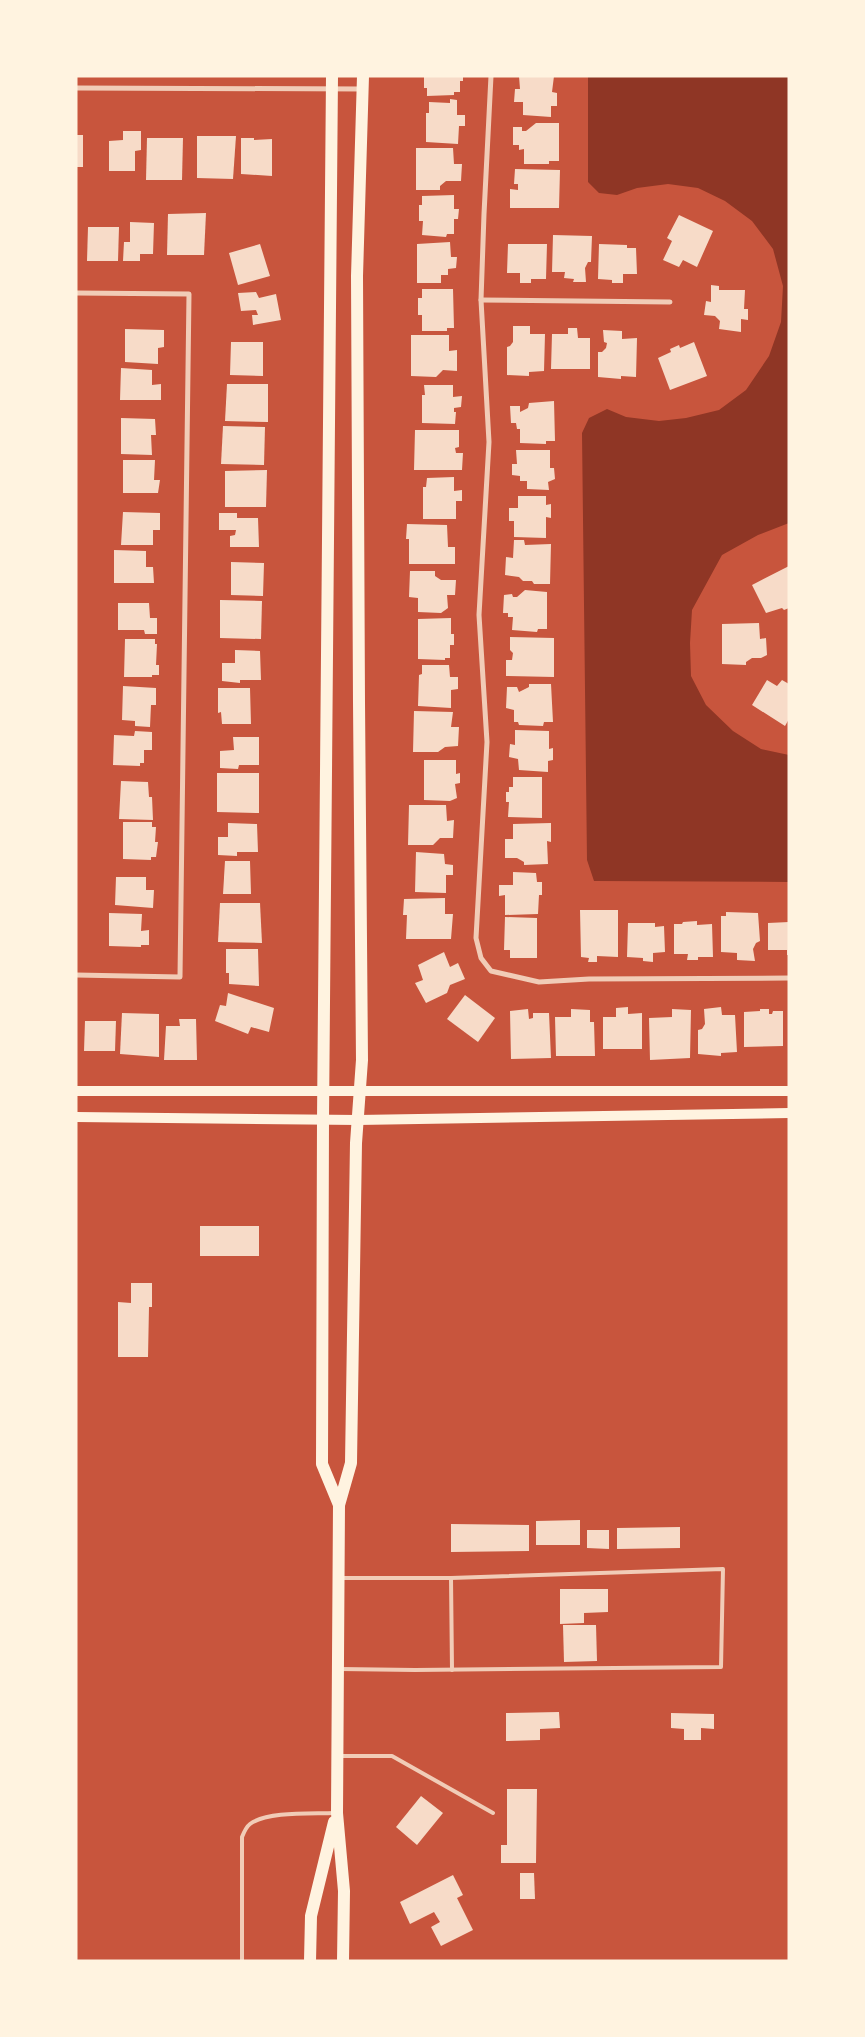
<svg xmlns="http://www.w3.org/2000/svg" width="865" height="2037" viewBox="0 0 865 2037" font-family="'DejaVu Sans',sans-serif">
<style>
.water{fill:#8f3625}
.building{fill:#f7dbc8}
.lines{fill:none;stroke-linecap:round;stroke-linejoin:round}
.service{stroke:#f1ccb7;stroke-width:4}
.minor{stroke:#f1ccb7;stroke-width:5}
.secondary{stroke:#fff3e0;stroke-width:10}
.primary{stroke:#fff3e0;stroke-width:12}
</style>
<rect width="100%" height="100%" fill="#c8553d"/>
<path class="water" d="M588 76H789V523L758 535 722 555 692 610 690 643 691 676 706 705 733 731 761 749 789 755V882L594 881 587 860 582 433 589 418 607 409 626 417 659 421 686 418 719 410 746 390 769 356 781 322 783 286 773 249 752 221 725 201 698 188 668 184 637 188 617 195 599 193 588 182Z"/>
<g class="building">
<path d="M424 76H463V81H460V92H454V95L427 96V88H424Z"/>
<path d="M519 76H554L552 92 557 93V106H551V117L523 115V102H514L515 89H520Z"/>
<path d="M450 99 457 100V115H465V126H459L458 144 426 142V113H429V102L450 103Z"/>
<path d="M536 123H559V161H549V164H524V149L519 150V145H513V127H522V131H526Z"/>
<path d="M123 131H141V150L135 151V171H109V141L123 140Z"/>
<rect x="76" y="135" width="7" height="32"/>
<path d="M197 136H236L233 179 197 178Z"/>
<path d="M147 138H183L182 180H146Z"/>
<path d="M241 138H254V140L272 139V176L241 174Z"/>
<path d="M416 148H453L454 164H462L461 181H446L440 186V190H416Z"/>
<path d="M515 169 560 170 559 208H510V189L518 190V184H514Z"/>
<path d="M454 195V209H459L458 219H454V234H447L446 237 422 235 423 221H419V205H422V196Z"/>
<path d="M206 213 204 255H167L168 214Z"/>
<path d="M679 215 713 231 697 267 683 260 679 267 663 260 672 241 667 238Z"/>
<path d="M130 222 154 223 153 254H140V261H123L124 242H130Z"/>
<path d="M88 227H119L118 261H87Z"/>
<path d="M553 235 592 236 591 262H588L585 268 586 282H573L574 279 564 278 565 272H552Z"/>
<path d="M450 242 451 257H457L456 268 448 269V275H441V283H417V244Z"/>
<path d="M260 244 270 276 238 285 229 253Z"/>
<path d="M508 244H547L546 279H531V283H520V273H507Z"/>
<path d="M599 244 627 245V248H636L637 274H623V283H612V280L598 279Z"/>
<path d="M711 285 719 286V290H745L744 309H748V320L741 319V332L719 329 720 321 715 316 704 315 706 301 711 302Z"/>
<path d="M422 289H453L454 328H447V331H422V315H418V298H422Z"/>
<path d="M256 292 259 298 276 294 281 320 253 325 252 315H258L256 310 241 311 238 293Z"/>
<path d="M513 326H530V334H545L544 371 529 372V376L507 375V347L510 346 513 342Z"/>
<path d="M568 328H577L578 338H590V369H551L552 334H568Z"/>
<path d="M125 329 164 330V347L158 348V364L125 362Z"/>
<path d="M603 330 622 331V339L637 338 636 377 621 376V379L598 377V352H602L606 348 607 343 604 342Z"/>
<path d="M411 335H449V351L457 350V371L443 370 436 377 411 376Z"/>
<path d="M231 342H263V376L230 375Z"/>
<path d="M694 342 707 376 670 390 658 358 671 352 670 349 679 345 680 348Z"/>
<path d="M121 368 152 370V385L161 384V400H120Z"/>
<path d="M227 384H268V422L225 421Z"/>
<path d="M424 385H453V397L462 396 461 407 454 408V412H456L455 424 422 423V395H425Z"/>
<path d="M554 401 555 441H546V444L520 443V429H517L516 423H511L510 406H520V412L528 408 529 403Z"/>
<path d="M121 418 155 419 156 435H151L152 455 121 454Z"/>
<path d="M223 426 265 427 264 465 221 464Z"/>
<path d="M415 430H459V447L455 448 456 453H463L462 470H414Z"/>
<path d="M516 450H550V468H554L555 479 548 482 549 490 527 489V481H520V476L512 475V464H517Z"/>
<path d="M123 460H155L154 480H160L158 493H123Z"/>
<path d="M267 470 266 507H225V471Z"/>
<path d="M454 477V491L462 490V501H456V519H423V487H426L427 478Z"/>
<path d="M518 496H546V505L551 504V518L546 517V538L514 537V521H509V508H518Z"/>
<path d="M123 512 160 513V530H153V545H121Z"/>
<path d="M219 513H237V518H258L259 547H230V536L235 535 236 530H219Z"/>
<path d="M407 524 447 525 448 547H455V564H409V539H406Z"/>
<path d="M514 540H524L525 545 551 544 550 584H534L532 581H523L519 577 505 575 506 557 513 558Z"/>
<path d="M114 550 146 551V567H153L154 583H114Z"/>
<path d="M231 562 264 563 263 596 231 595Z"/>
<path d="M789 566V608L784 610 782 608 766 613 752 585Z"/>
<path d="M410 571H435V576L441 580H456L455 595H447L448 608 441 613 418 612V598L409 597Z"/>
<path d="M525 590 547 592V629H538L537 632 512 630 513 617H508V613H503L504 595 512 594 513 597H517Z"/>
<path d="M220 600 262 601 261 639 220 638Z"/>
<path d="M118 603H149L150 618H157V634H145L144 630H118Z"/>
<path d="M451 618V634H454V645H450V658H445V660L418 659V619Z"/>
<path d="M759 623 760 639 766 638 767 655 761 658H752L746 662V665L722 664V624Z"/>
<path d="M510 637 554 638V677L506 676V660H512L513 653 510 650Z"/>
<path d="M125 639H155V644H157L156 665H159V675H152V677H124Z"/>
<path d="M235 650 260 651 261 680H240V683L222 681V663H235Z"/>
<path d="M422 665H449L450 677H458V689L451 690V708L418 706 419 675 422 674Z"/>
<path d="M767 680 777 686 782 680 789 684V719L785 726 752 705Z"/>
<path d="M529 684H551L553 722H544L543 726 519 725 518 722H514V710L506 708 507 687H517L519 692 529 687Z"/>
<path d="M123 686 156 688V705H151L150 727 135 726V721L122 720Z"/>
<path d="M218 688H250L251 724H222L221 712 218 713Z"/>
<path d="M414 711 453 712 451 727H459L458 746 445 747 438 752H413Z"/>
<path d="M515 730 549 731V749L553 748V760L548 761V772L519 770 518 759 509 757 510 744 515 745Z"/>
<path d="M135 731 152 732V750H144V763H140V766L113 765 114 735 134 736Z"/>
<path d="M233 737H259V765H239L238 769 220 768V751L234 750Z"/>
<path d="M424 760H456V774L460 773V783L455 784 457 798 450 801 424 800Z"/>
<path d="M217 773H259V813L217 812Z"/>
<path d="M513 777H542V818L508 817 509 802H506V792H509V787H513Z"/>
<path d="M121 781 148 782 149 797H152L153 820 119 819Z"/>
<path d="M409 805H446L447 821 454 820 453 838H440L433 845H408Z"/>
<path d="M123 822H152V827H156L155 842H158L156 857H151V860L123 859Z"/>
<path d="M228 823 257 824 258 852H237V856L218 855V837H228Z"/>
<path d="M551 823V842L547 841 548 864 524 865V862L517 858H505V839H513V824Z"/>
<path d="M416 852 444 854 445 864 453 865V875H446V893L415 892Z"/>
<path d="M225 861H250L251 894H223Z"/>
<path d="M513 872 536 873 537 882H542V895H539L538 914 505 915V895L499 896V885H513Z"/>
<path d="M116 877H146V890H154L153 908 115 905Z"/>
<path d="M445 898V914H453L451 939H406L407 915H403L404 899Z"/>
<path d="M220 903H260L262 943 218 942Z"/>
<path d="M580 910H618V957L597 956V962H588L589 958 581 957Z"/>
<path d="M726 912 758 913 760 941 756 943 753 949 755 961 737 960V953L721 952V916H726Z"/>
<path d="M109 913 142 914 141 931 149 930V945H141V947L109 946Z"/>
<path d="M505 917 537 918V958H510V950H504Z"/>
<path d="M697 921V925L712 924 713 957H698V960H687L688 954H674V924H682L683 922Z"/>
<path d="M789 922V955H787V950H768V923Z"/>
<path d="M628 923H655V927L664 926 665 952 653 953V962L643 961V958L627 957Z"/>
<path d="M226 949H258L259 986 229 984V973H226Z"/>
<path d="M444 952 450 967 458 963 465 979 450 985 447 993 426 1003 415 983 423 980 418 965Z"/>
<path d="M228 993 274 1008 269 1032 251 1027 248 1034 215 1021 220 1005 226 1006Z"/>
<path d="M465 995 495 1018 478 1042 447 1019Z"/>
<path d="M628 1007V1014L642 1013V1049H603V1017H616V1008Z"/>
<path d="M721 1007 722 1015H735L737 1052 721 1053V1056L698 1054V1030L702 1029 705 1024 704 1009Z"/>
<path d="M528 1009 529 1019 533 1018V1013H549L551 1058 511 1059 510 1011Z"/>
<path d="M571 1009 590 1010V1022H594L595 1056H556L555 1017H571Z"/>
<path d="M672 1009 691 1010 690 1058 650 1060 649 1018 672 1017Z"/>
<path d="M760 1009H769V1014H772L773 1011H783V1046L744 1047V1012L760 1011Z"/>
<path d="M122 1013 159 1014V1057L120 1054Z"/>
<path d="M179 1019H196L197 1060H164L166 1026H180Z"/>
<path d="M85 1021H116L115 1051H84Z"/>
<rect x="200" y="1226" width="59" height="30"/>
<path d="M131 1283H152V1307H149L148 1357H118V1302L131 1303Z"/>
<path d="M580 1520V1545H536V1521Z"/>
<path d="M451 1524 529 1525V1551L451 1552Z"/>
<path d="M680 1527V1548L617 1549V1528Z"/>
<path d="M587 1530H609V1549L587 1548Z"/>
<path d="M560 1589H608V1612L584 1613V1623L560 1624Z"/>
<path d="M563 1625H596L597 1661 564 1662Z"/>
<path d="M559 1712 560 1728 540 1729V1740L506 1741V1713Z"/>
<path d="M671 1713 714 1714V1729L701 1728V1740H684V1729L671 1728Z"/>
<path d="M507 1789H537L536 1863H501V1845H507Z"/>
<path d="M421 1796 443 1813 417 1845 396 1827Z"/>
<path d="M520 1873H534L535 1899H520Z"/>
<path d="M453 1875 463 1895 457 1898 473 1930 441 1946 431 1927 440 1922 434 1912 410 1924 400 1902Z"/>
</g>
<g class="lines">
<g class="service">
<path d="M340 1578H451L723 1569 721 1667 415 1670 340 1669"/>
<path d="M451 1578 452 1670"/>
<path d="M340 1756H392L493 1813"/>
<path d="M242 1961V1837C244 1832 246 1827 250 1824 268 1811 312 1814 334 1813"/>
</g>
<g class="minor">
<path d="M491 76 484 214 481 300 489 442 479 615 487 742 476 938 481 958 491 971 539 982 589 979 789 978"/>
<path d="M76 88 362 89"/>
<path d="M76 293 189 294 180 977 76 975"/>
<path d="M481 300 670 302"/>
</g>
<g class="secondary">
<path d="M76 1091H789"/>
<path d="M76 1117 358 1120 789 1113"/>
</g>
<g class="primary">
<path d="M332 76 323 1119 322 1464 339 1505"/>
<path d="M310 1961 311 1916 334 1822"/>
<path d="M343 1961 344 1891 337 1813 339 1505 351 1463 356 1143 362 1060 359 702 357 276 363 76"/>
</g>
</g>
<rect width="865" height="2037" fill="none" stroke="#fff3e0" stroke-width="155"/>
</svg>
